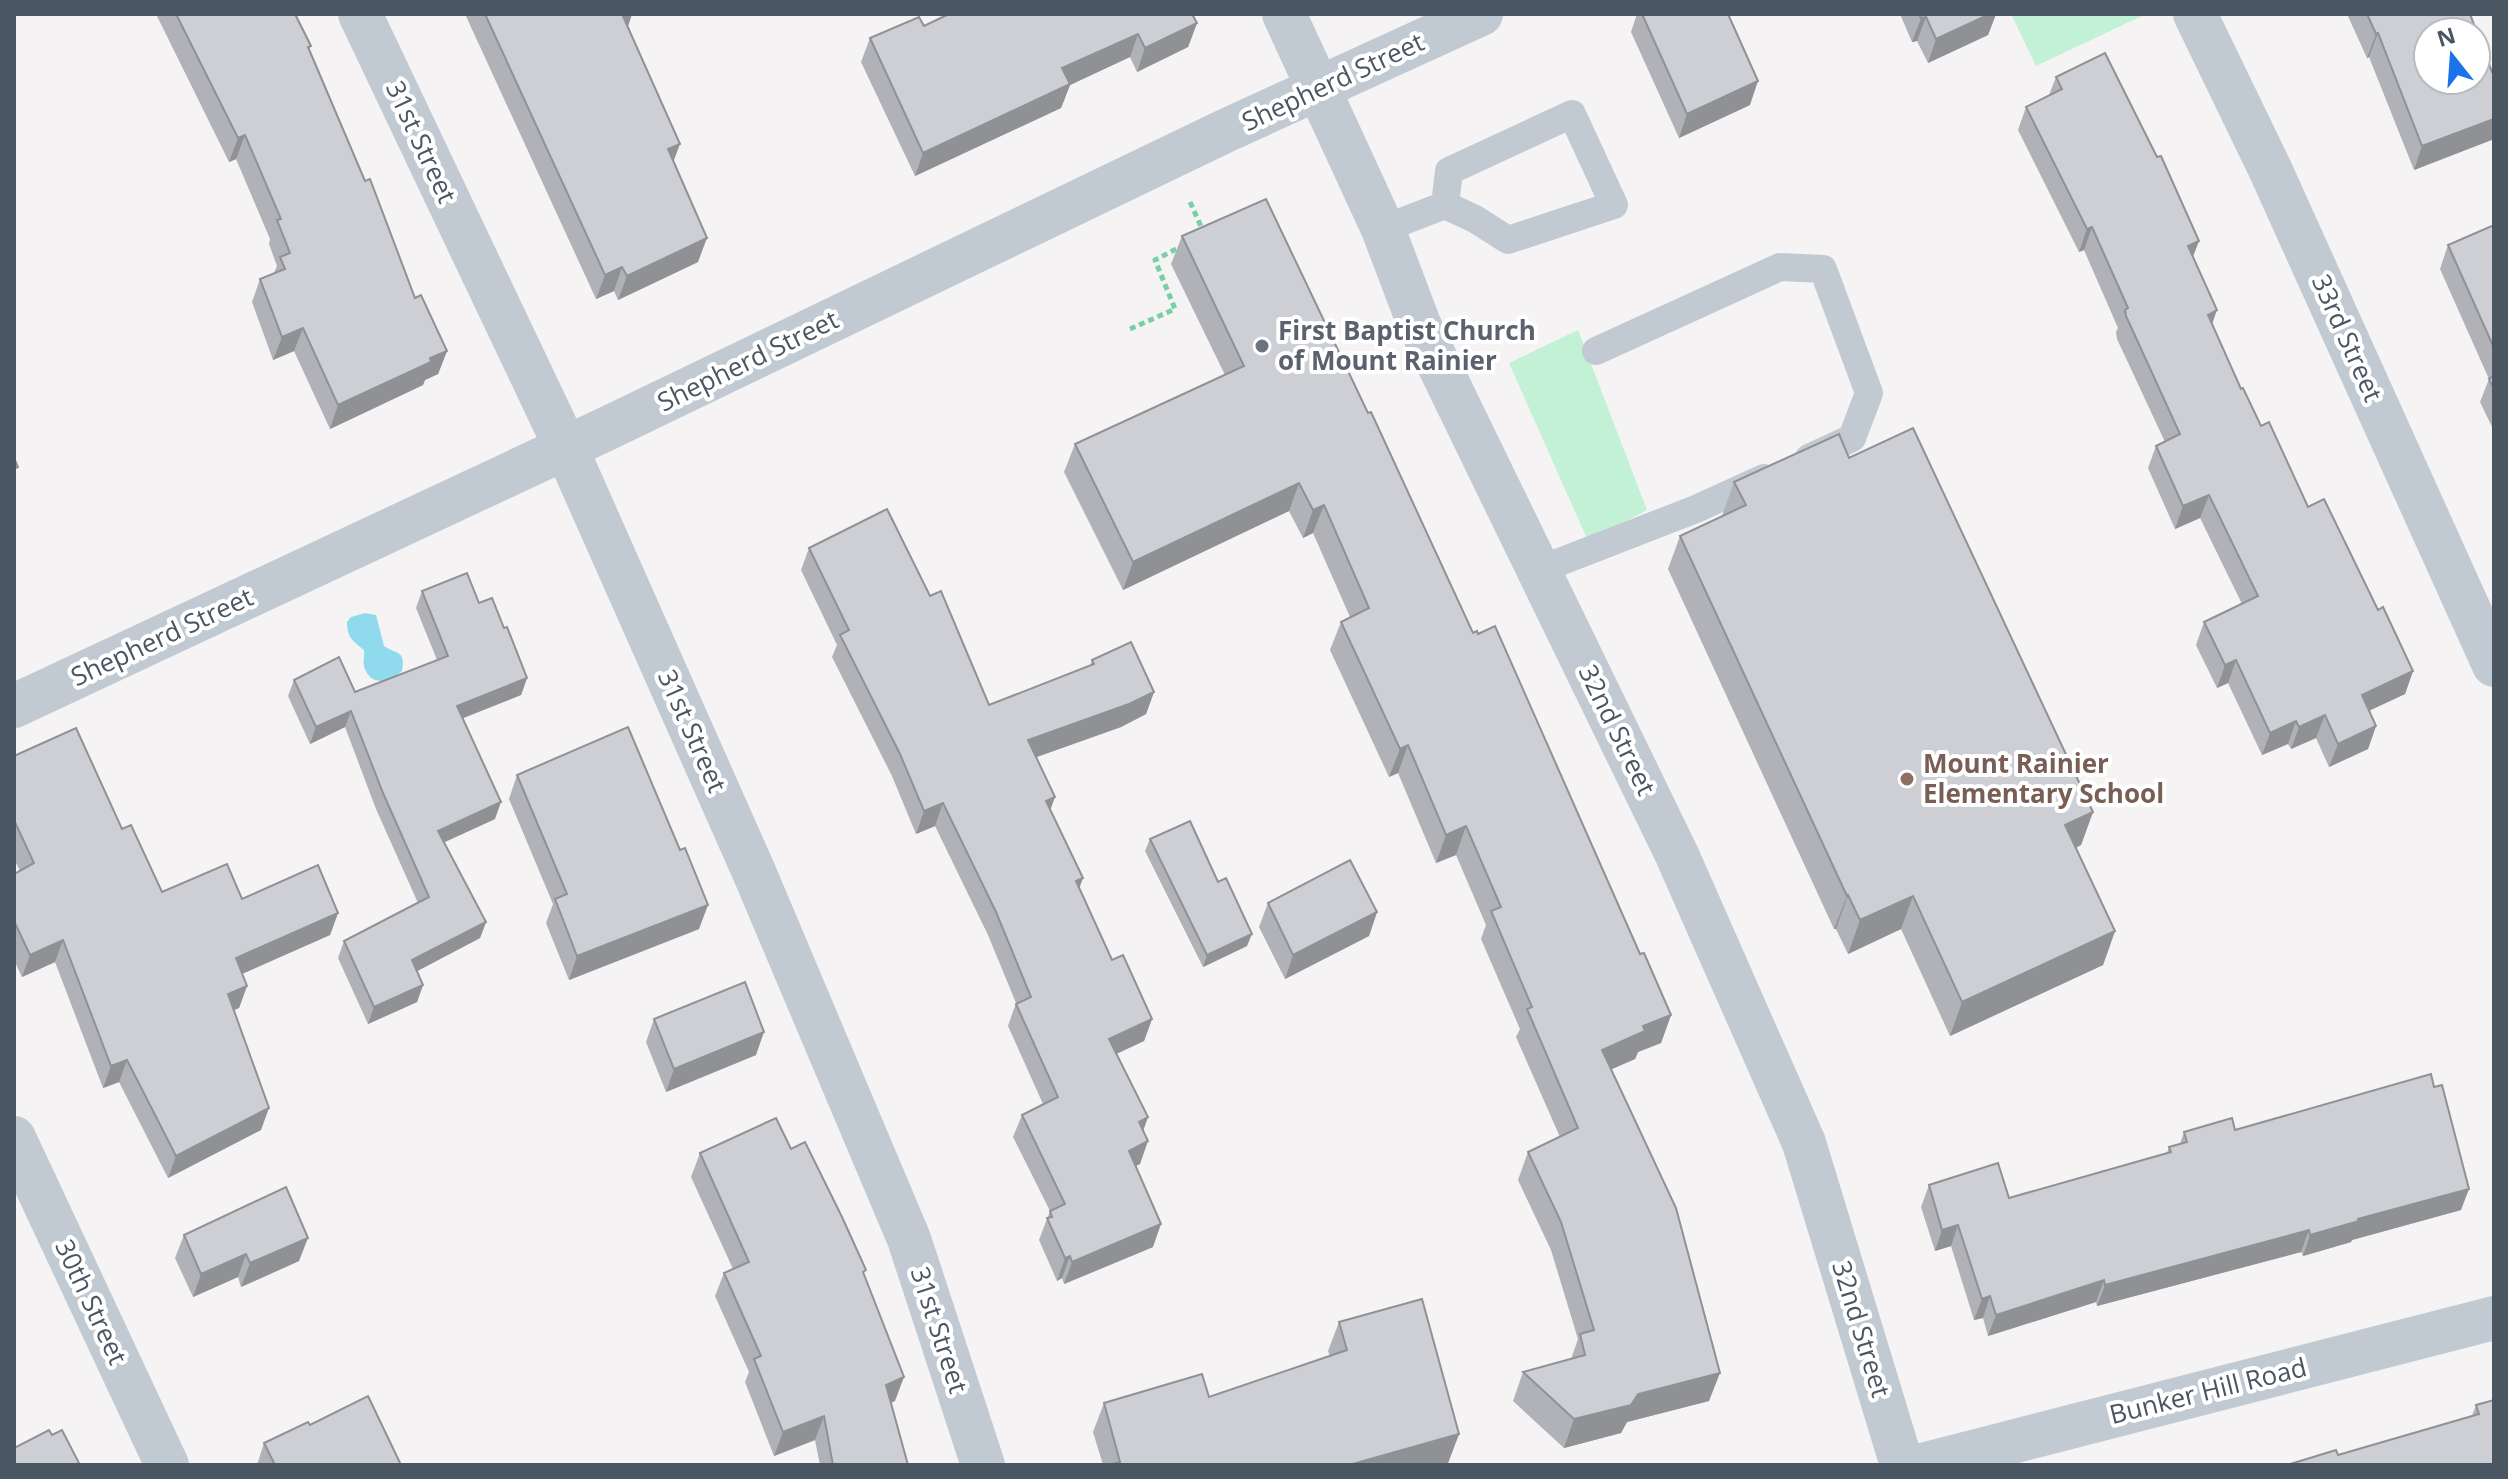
<svg xmlns="http://www.w3.org/2000/svg" width="2508" height="1479" viewBox="0 0 2508 1479" font-family="'Open Sans',sans-serif">
<style>
.green{fill:#c3f1d5}
.water{fill:#90daee}
.lines{fill:none;stroke-linecap:round;stroke-linejoin:round}
.path{stroke:#7ad0a6;stroke-width:5;stroke-dasharray:6 4;stroke-linecap:butt}
.service{stroke:#c1cad2;stroke-width:28}
.minor{stroke:#c1cad2;stroke-width:44}
.wall{fill:#b0b2b7}
.shaded-wall{fill:#909195}
.building{fill:#cdcfd5;stroke:#909195;stroke-width:2;fill-rule:evenodd}
.worship-dot{fill:#6b7280;stroke:#fff;stroke-width:3}
.education-dot{fill:#8d6e63;stroke:#fff;stroke-width:3}
.labels{text-anchor:middle;stroke-width:8;stroke-linejoin:round;paint-order:stroke}
.street-label{font-size:26px;fill:#4a5661;stroke:#fff}
.worship-label{font-size:26px;font-weight:bold;fill:#5b616d;stroke:#fff;text-anchor:start}
.education-label{font-size:26px;font-weight:bold;fill:#785e54;stroke:#fff;text-anchor:start}
</style>
<rect width="100%" height="100%" fill="#f5f3f3"/>
<g class="green">
<path d="M2011 14H2146L2036 66Z"/>
<path d="M1578 330 1647 510 1588 541 1509 363Z"/>
</g>
<path class="water" d="M365 613 376 615 384 646C397 655 406 650 402 671 391 682 372 687 365 669 362 662 365 657 364 650 353 641 347 638 347 622L351 617Z"/>
<g class="lines">
<g class="path">
<path d="M1190 202 1204 233"/>
<path d="M1130 329 1175 309 1155 260 1180 247"/>
</g>
<g class="service">
<path d="M1383 229 1445 205 1475 219 1508 240 1614 205 1572 114 1449 171 1445 205"/>
<path d="M1596 351 1780 267 1823 269 1869 393 1852 438 1809 458"/>
<path d="M1539 570 1696 509 1764 478"/>
</g>
<g class="minor">
<path d="M360 14 566 448 754 872 909 1239 983 1465"/>
<path d="M1284 14 1383 229 1419 324 1677 855 1804 1143 1902 1465"/>
<path d="M2195 14 2270 169 2494 665"/>
<path d="M14 706 606 429 1225 131 1481 14"/>
<path d="M14 1138 167 1465"/>
<path d="M1922 1465 2494 1318"/>
</g>
</g>
<g class="wall">
<path d="M156 14H295L311 46 309 50 415 298 447 351 438 374 425 380 423 385 330 429 294 351 273 360 252 302 260 279 274 273 277 266 269 244 270 239 236 159 229 162Z"/>
<path d="M465 14H632L628 26 674 161 698 262 618 300 614 291 596 299Z"/>
<path d="M1637 14H1728L1750 105 1679 138 1631 32Z"/>
<path d="M1900 14H1996L1988 35 1928 63 1917 41 1912 42Z"/>
<path d="M2347 14H2470L2492 72 2494 71V139L2414 170 2369 57 2367 58Z"/>
<path d="M1197 23 1188 47 1137 72 1130 57 1070 85 1061 108 915 176 861 62 870 38 924 26Z"/>
<path d="M2056 77 2199 241 2193 256 2212 324 2241 389 2261 426 2308 507 2378 610 2413 671 2405 694 2369 711 2376 726 2368 749 2329 767 2316 738 2291 749 2288 744 2262 755 2228 683 2217 688 2196 645 2204 622 2242 604 2200 518 2175 529 2148 468 2156 446 2165 442 2117 339 2116 332 2118 328 2084 250 2079 252 2018 130 2026 107 2049 95Z"/>
<path d="M2494 225V431L2480 402 2489 379 2440 269 2448 245Z"/>
<path d="M1182 236 1473 633 1671 1015 1661 1043 1638 1052 1635 1059 1611 1069 1709 1401 1627 1422 1621 1433 1564 1448 1513 1401 1523 1372 1571 1359 1578 1339 1551 1250 1518 1180 1528 1152 1560 1137 1516 1037 1520 1029 1481 939 1486 925 1456 855 1436 863 1398 773 1389 777 1330 650 1341 622 1350 617 1313 533 1303 538 1289 511 1123 590 1064 472 1075 444 1225 375 1171 264Z"/>
<path d="M1849 458 2093 812 2081 845 2076 848 2115 931 2103 965 1950 1036 1901 929 1848 954 1836 929H1834L1668 569 1680 536 1722 516 1734 482Z"/>
<path d="M809 548 930 596 989 705 1090 666 1092 660 1154 692 1146 714 1121 727 1036 757 1050 810 1079 888 1112 960 1152 1019 1144 1041 1116 1054 1148 1117 1143 1131 1140 1164 1135 1166 1153 1247 1064 1284 1062 1278 1057 1281 1039 1240 1050 1211 1013 1137 1022 1115 1043 1104 1008 1026 1016 1003 988 935 935 826 916 834 892 776 832 657 837 645 801 570Z"/>
<path d="M422 591 479 603 504 628 527 678 521 695 462 718 495 819 444 842 486 922 480 938 417 971 423 985 417 1002 368 1024 338 958 344 941 418 903 376 809 345 727 310 744 288 696 294 680 355 692 437 660 416 608Z"/>
<path d="M14 756 122 829 162 892 242 899 338 913 330 935 242 974 247 986 239 1008 234 1010 261 1130 168 1178 119 1082 103 1088 55 962 22 977 14 960V874L20 871 14 859Z"/>
<path d="M517 775 680 850 699 929 569 980 546 923 553 904 509 799Z"/>
<path d="M1150 839 1247 946 1203 967 1145 851Z"/>
<path d="M1268 903 1377 912 1369 936 1285 979 1259 927Z"/>
<path d="M654 1019 756 1055 666 1092 646 1042Z"/>
<path d="M2235 1130 2461 1210 2352 1240 2351 1242 2303 1256 2301 1252 2097 1306 2096 1302 1988 1336 1983 1318 1974 1320 1951 1246 1935 1251 1921 1207 1929 1185 2009 1198 2167 1153 2169 1147 2180 1144 2184 1132Z"/>
<path d="M791 1149 864 1275 895 1401 891 1403 908 1465H820L815 1440 774 1456 745 1382 749 1372 715 1296 724 1273 733 1269 691 1177 700 1153Z"/>
<path d="M184 1235 299 1261 241 1287 238 1277 193 1297 175 1258Z"/>
<path d="M1339 1322 1459 1434 1448 1463 1442 1465H1103L1093 1432 1104 1403 1209 1397 1330 1356 1328 1351Z"/>
<path d="M2476 1405 2494 1465 2338 1455 2472 1416Z"/>
<path d="M264 1443 401 1465H257Z"/>
</g>
<g class="shaded-wall">
<path d="M620 14H632L627 29Z"/>
<path d="M1990 14H1996L1988 35 1928 63 1936 39Z"/>
<path d="M1926 17 1917 41 1912 42 1921 18Z"/>
<path d="M1197 23 1188 47 1137 72 1145 48Z"/>
<path d="M2378 33 2369 57 2367 58 2376 34Z"/>
<path d="M1138 34 1130 57 1070 85 1061 108 915 176 923 153 1062 68Z"/>
<path d="M1758 81 1750 105 1679 138 1687 114Z"/>
<path d="M2494 119V139L2414 170 2422 146Z"/>
<path d="M245 135 236 159 229 162 238 138Z"/>
<path d="M680 144 671 168 668 149Z"/>
<path d="M2092 227 2084 250 2079 252 2087 229Z"/>
<path d="M707 238 698 262 618 300 627 276Z"/>
<path d="M2199 241 2190 264 2188 246Z"/>
<path d="M622 267 614 291 596 299 605 275Z"/>
<path d="M2217 310 2209 333 2208 315Z"/>
<path d="M303 328 294 351 273 360 282 337Z"/>
<path d="M447 351 438 374 425 380 423 385 330 429 338 405 430 358Z"/>
<path d="M1299 483 1289 511 1123 590 1133 562Z"/>
<path d="M2209 495 2200 518 2175 529 2183 506Z"/>
<path d="M1324 505 1313 533 1303 538 1313 510Z"/>
<path d="M2236 660 2228 683 2217 688 2225 665Z"/>
<path d="M2413 671 2405 694 2353 718 2362 695Z"/>
<path d="M527 678 521 695 451 723 457 706Z"/>
<path d="M1154 692 1146 714 1121 727 1020 763 1028 740Z"/>
<path d="M351 711 345 727 310 744 316 727Z"/>
<path d="M2325 715 2316 738 2291 749 2299 727Z"/>
<path d="M2296 721 2288 744 2262 755 2270 733Z"/>
<path d="M2376 726 2368 749 2329 767 2338 744Z"/>
<path d="M1408 745 1398 773 1389 777 1400 749Z"/>
<path d="M1055 797 1047 819 1046 801Z"/>
<path d="M501 802 495 819 432 848 438 831Z"/>
<path d="M943 803 935 826 916 834 924 811Z"/>
<path d="M2093 812 2081 845 2053 859 2065 825Z"/>
<path d="M1466 826 1456 855 1436 863 1446 835Z"/>
<path d="M1083 878 1075 900 1076 881Z"/>
<path d="M1848 895 1836 929H1834L1847 896Z"/>
<path d="M1913 896 1901 929 1848 954 1860 920Z"/>
<path d="M708 905 699 929 569 980 577 956Z"/>
<path d="M1377 912 1369 936 1285 979 1293 955Z"/>
<path d="M338 913 330 935 228 980 236 958Z"/>
<path d="M486 922 480 938 406 977 412 960Z"/>
<path d="M2115 931 2103 965 1950 1036 1962 1002Z"/>
<path d="M1252 934 1247 946 1203 967 1207 955Z"/>
<path d="M63 940 55 962 22 977 30 955Z"/>
<path d="M423 985 417 1002 368 1024 374 1007Z"/>
<path d="M247 986 239 1008 220 1016 228 994Z"/>
<path d="M1671 1015 1661 1043 1638 1052 1635 1059 1592 1078 1602 1050 1643 1026Z"/>
<path d="M1152 1019 1144 1041 1101 1061 1109 1039Z"/>
<path d="M764 1032 756 1055 666 1092 674 1069Z"/>
<path d="M127 1060 119 1082 103 1088 111 1066Z"/>
<path d="M269 1108 261 1130 168 1178 176 1156Z"/>
<path d="M1148 1117 1140 1139 1139 1122Z"/>
<path d="M1148 1141 1140 1164 1121 1173 1129 1151Z"/>
<path d="M2469 1189 2461 1210 2352 1240 2351 1242 2303 1256 2310 1235 2358 1219Z"/>
<path d="M1161 1224 1153 1247 1064 1284 1072 1262Z"/>
<path d="M1958 1225 1951 1246 1935 1251 1942 1230Z"/>
<path d="M2309 1230 2301 1252 2097 1306 2105 1285Z"/>
<path d="M308 1238 299 1261 241 1287 250 1263Z"/>
<path d="M246 1254 238 1277 193 1297 201 1274Z"/>
<path d="M1070 1256 1062 1278 1057 1281 1065 1258Z"/>
<path d="M2104 1280 2096 1302 1988 1336 1996 1315Z"/>
<path d="M1990 1296 1983 1318 1974 1320 1982 1299Z"/>
<path d="M1720 1373 1709 1401 1627 1422 1621 1433 1564 1448 1574 1419 1638 1394Z"/>
<path d="M904 1377 895 1401 877 1408 886 1385Z"/>
<path d="M824 1416 815 1440 774 1456 783 1432Z"/>
<path d="M1459 1434 1448 1463 1442 1465H1349Z"/>
</g>
<g class="building">
<path d="M176 14H295L311 46 308 47 365 181 370 179 415 298 421 295 447 351 430 358 431 362 338 405 303 328 282 337 260 279 285 269 280 257 290 253 277 220 281 219 245 135 238 138Z"/>
<path d="M485 14H622L680 144 668 149 707 238 627 276 622 267 605 275Z"/>
<path d="M949 14H1192L1197 23 1145 48 1138 34 1062 68 1070 84 923 153 870 38 919 17 924 26Z"/>
<path d="M1642 14H1728L1758 81 1687 114Z"/>
<path d="M1919 14H1990L1936 39 1926 17 1921 18Z"/>
<path d="M2367 14H2470L2492 72 2494 71V119L2422 146 2378 33 2376 34ZM2428 32H2476V80H2428Z"/>
<path d="M2105 53 2157 157 2161 156 2199 241 2188 246 2217 310 2208 315 2241 389 2243 388 2261 426 2269 422 2308 507 2324 499 2378 610 2383 607 2413 671 2362 695 2376 726 2338 744 2325 715 2299 727 2296 721 2270 733 2236 660 2225 665 2204 622 2258 596 2209 495 2183 506 2156 446 2180 434 2126 316 2125 310 2128 308 2092 227 2087 229 2026 107 2062 89 2056 77Z"/>
<path d="M1266 199 1368 413 1371 412 1473 633 1477 631 1478 634 1495 626 1640 954 1644 953 1671 1015 1643 1026 1645 1031 1602 1050 1676 1208 1720 1373 1638 1394 1631 1405 1574 1419 1523 1372 1585 1355 1580 1334 1594 1330 1561 1222 1528 1152 1578 1128 1527 1009 1532 1007 1491 911 1501 907 1466 826 1446 835 1408 745 1400 749 1341 622 1369 608 1324 505 1313 510 1299 483 1133 562 1075 444 1244 366 1182 236Z"/>
<path d="M2494 225V348L2448 245Z"/>
<path d="M2494 376V389L2489 379Z"/>
<path d="M1913 428 2093 812 2065 825 2115 931 1962 1002 1913 896 1860 920 1848 895 1847 896 1680 536 1746 505 1734 482 1839 434 1849 458Z"/>
<path d="M14 458 18 467 14 469Z"/>
<path d="M887 509 930 596 941 591 989 705 1094 664 1092 660 1131 642 1154 692 1129 704 1028 740 1055 797 1046 801 1083 878 1076 881 1112 960 1123 955 1152 1019 1109 1039 1148 1117 1139 1122 1148 1141 1129 1151 1161 1224 1072 1262 1070 1256 1065 1258 1047 1218 1052 1217 1050 1211 1065 1204 1022 1115 1058 1097 1016 1004 1031 997 996 912 943 803 924 811 900 754 840 635 849 630 809 548Z"/>
<path d="M467 573 479 603 492 598 504 628 507 627 527 678 457 706 501 802 438 831 486 922 412 960 423 985 374 1007 344 941 429 897 383 793 351 711 316 727 294 680 339 657 355 692 448 656 422 591Z"/>
<path d="M628 727 680 850 685 848 708 905 577 956 555 899 567 894 517 775Z"/>
<path d="M76 728 122 829 131 825 162 892 227 864 242 899 318 865 338 913 236 958 247 986 228 994 269 1108 176 1156 127 1060 111 1066 63 940 30 955 14 921V874L34 863 14 820V756Z"/>
<path d="M1190 821 1218 882 1226 878 1252 934 1207 955 1150 839Z"/>
<path d="M1350 860 1377 912 1293 955 1268 903Z"/>
<path d="M745 982 764 1032 674 1069 654 1019Z"/>
<path d="M2431 1074 2434 1087 2442 1085 2469 1189 2358 1219 2359 1221 2310 1235 2309 1230 2105 1285 2104 1280 1996 1315 1990 1296 1982 1299 1958 1225 1942 1230 1929 1185 1998 1163 2009 1198 2171 1152 2169 1147 2187 1142 2184 1132 2232 1118 2235 1130Z"/>
<path d="M776 1118 791 1149 805 1142 842 1217 866 1270 863 1272 904 1377 886 1385 908 1465H833L824 1416 783 1432 754 1359 761 1356 724 1273 749 1262 700 1153Z"/>
<path d="M286 1187 308 1238 250 1263 246 1254 201 1274 184 1235Z"/>
<path d="M1422 1299 1459 1434 1349 1465H1302V1464L1298 1465H1109L1120 1462 1104 1403 1202 1374 1209 1397 1347 1350 1339 1322Z"/>
<path d="M368 1396 401 1465H275L264 1443 308 1422 310 1425Z"/>
<path d="M2494 1400V1465H2287L2336 1450 2338 1455 2479 1414 2476 1405Z"/>
<path d="M49 1430 52 1435 62 1430 80 1465H14V1448Z"/>
</g>
<circle class="worship-dot" cx="1262" cy="346" r="8"/>
<circle class="education-dot" cx="1907" cy="779" r="8"/>
<g class="labels">
<g class="street-label">
<text transform="translate(1333 82) rotate(-25)" y="9">Shepherd Street</text>
<text transform="translate(421 142) rotate(65)" y="9">31st Street</text>
<text transform="translate(2347 338) rotate(66)" y="9">33rd Street</text>
<text transform="translate(748 361) rotate(-26)" y="9">Shepherd Street</text>
<text transform="translate(162 637) rotate(-25)" y="9">Shepherd Street</text>
<text transform="translate(1617 730) rotate(64)" y="9">32nd Street</text>
<text transform="translate(692 731) rotate(66)" y="9">31st Street</text>
<text transform="translate(91 1302) rotate(65)" y="9">30th Street</text>
<text transform="translate(1861 1329) rotate(73)" y="9">32nd Street</text>
<text transform="translate(939 1330) rotate(72)" y="9">31st Street</text>
<text transform="translate(2208 1391) rotate(-14)" y="9">Bunker Hill Road</text>
</g>
<g class="worship-label">
<text x="1278" y="340">First Baptist Church<tspan x="1278" dy="30">of Mount Rainier</tspan></text>
</g>
<g class="education-label">
<text x="1923" y="773">Mount Rainier<tspan x="1923" dy="30">Elementary School</tspan></text>
</g>
</g>
<rect width="2508" height="1479" fill="none" stroke="#4a5661" stroke-width="32"/>
<g transform="translate(2452 56) rotate(343)"><circle r="38" fill="#ffffff" stroke="#b7bbc0" stroke-width="2"/>
<path d="M0-6L14 30L0 20L-14 30Z" fill="#1a73e8"/>
<text y="-12" font-size="22" font-weight="bold" text-anchor="middle" fill="#4a5661">N</text>
</g>
</svg>
